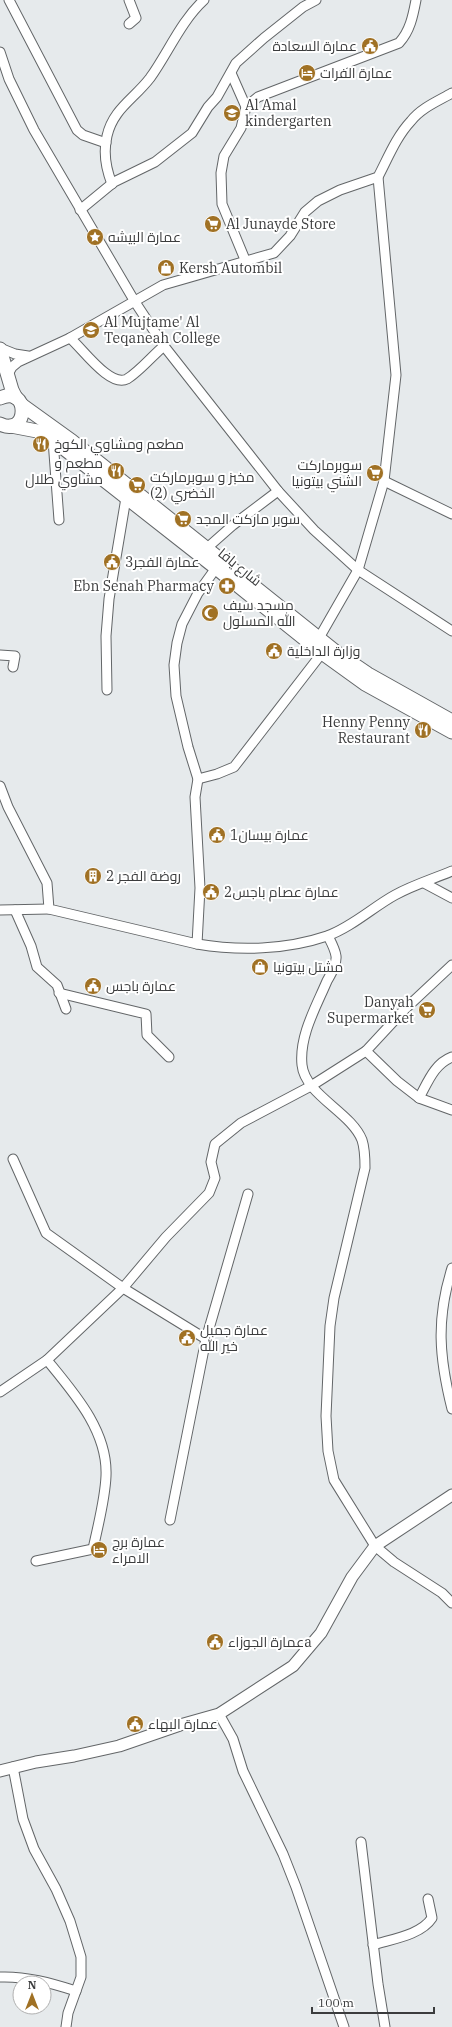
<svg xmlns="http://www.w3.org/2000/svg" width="452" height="2027" viewBox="0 0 452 2027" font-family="'IBM Plex Serif',Cairo,serif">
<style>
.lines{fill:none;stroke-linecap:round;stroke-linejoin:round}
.minor-casing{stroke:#636668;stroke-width:11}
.tertiary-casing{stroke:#636668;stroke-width:13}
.secondary-casing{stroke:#636668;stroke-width:15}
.minor{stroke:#fff;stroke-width:9}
.tertiary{stroke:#fff;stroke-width:11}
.secondary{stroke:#fff;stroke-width:13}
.labels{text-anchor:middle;stroke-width:4;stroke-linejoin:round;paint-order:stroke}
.poi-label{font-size:14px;fill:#3b3c3d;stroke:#fff;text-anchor:start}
.street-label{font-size:14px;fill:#3b3c3d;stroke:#fff}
</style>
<rect width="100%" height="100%" fill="#e6eaec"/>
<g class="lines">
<g class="minor-casing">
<g id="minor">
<path d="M9 0 77 130 83 135 106 143"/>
<path d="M129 24 136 18 129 0"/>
<path d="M0 52 9 79 34 130 135 302 164 346"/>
<path d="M231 73 246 107"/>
<path d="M112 184C106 169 103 153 107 136 113 109 134 99 150 78 168 53 181 21 204 0"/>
<path d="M80 210 114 182 155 162 192 133 208 107 217 97 236 63 264 38 303 7 316 0"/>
<path d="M246 262 222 204 221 173 224 156 241 128 246 107 258 97 399 43C410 31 413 16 416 0"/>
<path d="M70 338C82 348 110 388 127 379 139 372 153 355 164 346L278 491 314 530 358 570 452 631"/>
<path d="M0 348 15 354 28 356"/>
<path d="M7 376 12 367 18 362 70 338 163 285 274 253 290 236 305 212 318 201 340 190 378 177C388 158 396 137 411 121 421 108 438 101 452 93"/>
<path d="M53 440 59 520"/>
<path d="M384 481 452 514"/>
<path d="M207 548 233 525 278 491"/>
<path d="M319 638 358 570 384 481 396 375 378 177"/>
<path d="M0 655 15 656 13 667"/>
<path d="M107 690 106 636 109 599 126 498"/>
<path d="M198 779 217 774 234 767 322 653"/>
<path d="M0 786 8 807 47 883 49 909 197 944 200 888 195 797 198 779 188 747 176 696 174 665 177 643 182 624 198 593 216 568"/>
<path d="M424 883 452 898"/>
<path d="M0 910 49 909"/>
<path d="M15 910 31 946 37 967 57 985 66 1009"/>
<path d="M328 936C331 942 335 949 336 956 337 964 331 974 327 981 316 1007 299 1036 302 1065 305 1095 351 1112 362 1140 365 1149 365 1158 365 1168L334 1298 330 1326 326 1416 328 1451 334 1480 375 1546 394 1562 442 1593 452 1603"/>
<path d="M197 944C239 951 286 950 327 936 352 927 373 907 395 895 413 885 433 879 452 871"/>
<path d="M452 965 404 1010 366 1051 397 1081 419 1098 452 1110"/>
<path d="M59 993 146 1014 147 1035 169 1057"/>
<path d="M419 1098C428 1082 434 1064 452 1057"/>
<path d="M13 1159 46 1233 123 1288 206 1339"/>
<path d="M452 1268C436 1319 439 1357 452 1409"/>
<path d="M0 1392 47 1360 123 1288 166 1237 209 1193 215 1178 211 1162 215 1144 241 1123 311 1086 366 1051"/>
<path d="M170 1520 206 1339 248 1194"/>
<path d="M36 1561 93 1549C98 1525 105 1500 106 1476 108 1431 74 1393 47 1360"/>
<path d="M219 1714 233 1739 243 1771 283 1854 296 1887 344 2027"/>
<path d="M13 1767 23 1819 34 1849 56 1889 70 1921 81 1957V1977L68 2013 66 2027"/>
<path d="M361 1842 378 1984 385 2027"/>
<path d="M373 1945C392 1939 421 1935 432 1918L428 1899"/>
<path d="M0 1977C26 1976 51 1983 76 1991"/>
</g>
</g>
<g class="tertiary-casing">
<path id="tertiary" d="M0 1771 36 1762 74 1756 119 1746 180 1725 219 1714 293 1666 321 1633 352 1577 375 1546 452 1495"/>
</g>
<g class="secondary-casing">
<g id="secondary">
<path d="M0 349 12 390 16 398"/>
<path d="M0 398C30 384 29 438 0 424"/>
<path d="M22 405 72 441 340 655 368 674 452 721"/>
<path d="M11 426 37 431 53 440 216 568 322 653 365 684 452 732"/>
</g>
</g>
<use href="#minor" class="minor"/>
<use href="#tertiary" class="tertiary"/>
<use href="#secondary" class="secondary"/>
</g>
<defs>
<g id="civic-disc" transform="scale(0.9)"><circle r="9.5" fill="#a07124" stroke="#fff"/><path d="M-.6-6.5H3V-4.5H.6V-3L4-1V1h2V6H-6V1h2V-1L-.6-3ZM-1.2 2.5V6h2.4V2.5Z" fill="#fff"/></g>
<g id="hotel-disc" transform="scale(0.9)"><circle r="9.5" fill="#a07124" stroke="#fff"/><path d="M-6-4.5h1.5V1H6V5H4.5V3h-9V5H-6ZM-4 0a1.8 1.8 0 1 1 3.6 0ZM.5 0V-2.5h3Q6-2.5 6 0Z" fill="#fff"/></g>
<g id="school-disc" transform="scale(0.9)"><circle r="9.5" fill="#a07124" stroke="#fff"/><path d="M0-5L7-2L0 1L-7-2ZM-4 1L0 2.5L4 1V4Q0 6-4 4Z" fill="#fff"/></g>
<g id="supermarket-disc" transform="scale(0.9)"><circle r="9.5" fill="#a07124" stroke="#fff"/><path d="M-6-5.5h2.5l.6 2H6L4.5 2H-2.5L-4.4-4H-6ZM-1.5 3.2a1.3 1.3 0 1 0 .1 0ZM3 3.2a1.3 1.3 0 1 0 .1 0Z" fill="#fff"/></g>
<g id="sight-disc" transform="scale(0.9)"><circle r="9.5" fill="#a07124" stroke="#fff"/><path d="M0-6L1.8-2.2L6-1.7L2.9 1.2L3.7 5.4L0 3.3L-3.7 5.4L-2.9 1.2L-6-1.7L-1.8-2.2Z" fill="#fff"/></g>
<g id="shop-disc" transform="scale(0.9)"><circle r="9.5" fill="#a07124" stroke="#fff"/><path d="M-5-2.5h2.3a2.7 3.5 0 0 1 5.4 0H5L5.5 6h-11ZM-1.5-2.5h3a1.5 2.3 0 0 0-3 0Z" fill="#fff"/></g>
<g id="university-disc" transform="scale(0.9)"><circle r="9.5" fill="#a07124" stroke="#fff"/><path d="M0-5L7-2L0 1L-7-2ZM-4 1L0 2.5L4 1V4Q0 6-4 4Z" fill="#fff"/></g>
<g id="restaurant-disc" transform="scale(0.9)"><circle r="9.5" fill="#a07124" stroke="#fff"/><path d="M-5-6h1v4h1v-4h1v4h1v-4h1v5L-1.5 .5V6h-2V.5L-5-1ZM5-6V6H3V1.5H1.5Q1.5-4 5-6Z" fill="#fff"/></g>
<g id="pharmacy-disc" transform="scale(0.9)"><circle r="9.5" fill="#a07124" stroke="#fff"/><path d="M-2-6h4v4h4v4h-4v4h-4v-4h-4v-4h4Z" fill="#fff"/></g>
<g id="mosque-disc" transform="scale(0.9)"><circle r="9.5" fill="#a07124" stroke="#fff"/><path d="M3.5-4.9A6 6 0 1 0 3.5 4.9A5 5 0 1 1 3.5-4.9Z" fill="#fff"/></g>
<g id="building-disc" transform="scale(0.9)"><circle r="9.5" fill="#a07124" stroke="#fff"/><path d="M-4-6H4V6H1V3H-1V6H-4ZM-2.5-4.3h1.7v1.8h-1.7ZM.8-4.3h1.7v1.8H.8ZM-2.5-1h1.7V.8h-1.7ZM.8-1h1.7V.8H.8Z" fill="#fff"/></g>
</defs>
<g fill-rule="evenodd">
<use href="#civic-disc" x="370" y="46"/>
<use href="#hotel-disc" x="307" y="73"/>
<use href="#school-disc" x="232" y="113"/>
<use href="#supermarket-disc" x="213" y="224"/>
<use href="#sight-disc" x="95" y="237"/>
<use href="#shop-disc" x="166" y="268"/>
<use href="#university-disc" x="91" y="330"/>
<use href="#restaurant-disc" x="41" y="444"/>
<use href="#restaurant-disc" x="116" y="471"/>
<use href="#supermarket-disc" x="375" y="473"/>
<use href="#supermarket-disc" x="137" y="485"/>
<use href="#supermarket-disc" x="183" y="519"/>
<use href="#civic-disc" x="112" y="562"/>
<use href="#pharmacy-disc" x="227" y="586"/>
<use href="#mosque-disc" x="210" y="613"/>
<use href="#civic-disc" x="274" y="651"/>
<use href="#restaurant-disc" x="423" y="730"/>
<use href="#civic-disc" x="217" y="835"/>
<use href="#building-disc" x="93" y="876"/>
<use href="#civic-disc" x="211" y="892"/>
<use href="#shop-disc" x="260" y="967"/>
<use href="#civic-disc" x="93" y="986"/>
<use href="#supermarket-disc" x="427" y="1010"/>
<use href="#civic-disc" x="187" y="1338"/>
<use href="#hotel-disc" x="99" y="1550"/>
<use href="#civic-disc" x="215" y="1642"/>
<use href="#civic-disc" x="135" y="1724"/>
</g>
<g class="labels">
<g class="poi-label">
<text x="357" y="51" text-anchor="end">عمارة السعادة</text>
<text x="320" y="78">عمارة الفرات</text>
<text x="245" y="110">Al Amal<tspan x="245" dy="16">kindergarten</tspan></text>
<text x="226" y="229">Al Junayde Store</text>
<text x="108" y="242">عمارة البيشه</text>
<text x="179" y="273">Kersh Autombil</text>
<text x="104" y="327">Al Mujtame' Al<tspan x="104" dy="16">Teqaneah College</tspan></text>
<text x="54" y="449">مطعم ومشاوي الكوخ</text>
<text x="103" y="468" text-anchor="end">مطعم و<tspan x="103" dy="16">مشاوي طلال</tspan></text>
<text x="362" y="470" text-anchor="end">سوبرماركت<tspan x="362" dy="16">الشني بيتونيا</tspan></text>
<text x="150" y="482">مخبز و سوبرماركت<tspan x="150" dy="16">الخضري (2)</tspan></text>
<text x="196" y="524">سوبر ماركت المجد</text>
<text x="125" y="567">عمارة الفجر3</text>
<text x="214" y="591" text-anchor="end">Ebn Senah Pharmacy</text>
<text x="223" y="610">مسجد سيف<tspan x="223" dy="16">الله المسلول</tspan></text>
<text x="287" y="656">وزارة الداخلية</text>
<text x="410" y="727" text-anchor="end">Henny Penny<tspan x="410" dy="16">Restaurant</tspan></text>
<text x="230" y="840">عمارة بيسان1</text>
<text x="106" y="881">روضة الفجر 2</text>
<text x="224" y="897">عمارة عصام باجس2</text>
<text x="273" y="972">مشتل بيتونيا</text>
<text x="106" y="991">عمارة باجس</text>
<text x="414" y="1007" text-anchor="end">Danyah<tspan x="414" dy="16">Supermarket</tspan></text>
<text x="200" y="1335">عمارة جميل<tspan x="200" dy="16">خير الله</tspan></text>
<text x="112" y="1547">عمارة برج<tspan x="112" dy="16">الامراء</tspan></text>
<text x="228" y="1647">عمارة الجوزاءa</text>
<text x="148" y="1729">عمارة البهاء</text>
</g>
<g class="street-label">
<text transform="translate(240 567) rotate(39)" y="5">شارع يافا</text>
</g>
</g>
<g transform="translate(32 1995)"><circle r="19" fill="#ffffff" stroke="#b1b1b1"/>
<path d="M0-3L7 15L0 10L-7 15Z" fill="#a07124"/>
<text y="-6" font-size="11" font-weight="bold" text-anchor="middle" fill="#3b3c3d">N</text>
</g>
<path d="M312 2007v6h122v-6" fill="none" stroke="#3b3c3d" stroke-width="2"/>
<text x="318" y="2007" font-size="12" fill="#3b3c3d" stroke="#ffffff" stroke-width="3" paint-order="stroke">100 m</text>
</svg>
